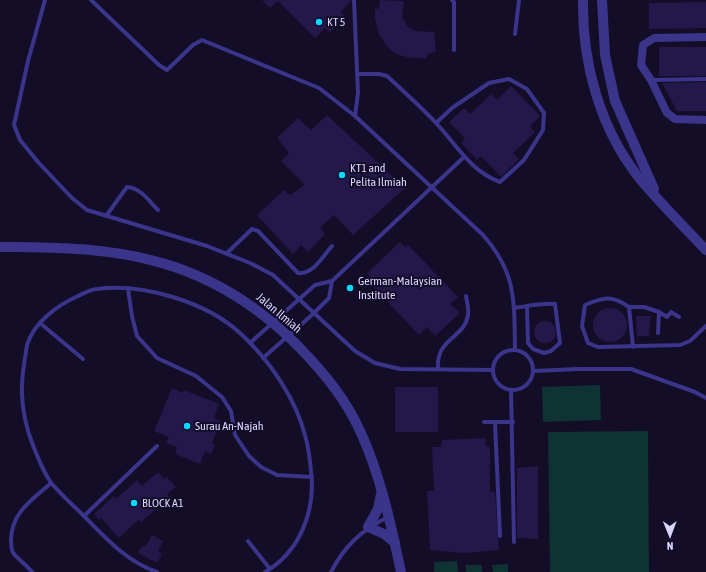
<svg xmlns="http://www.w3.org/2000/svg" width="706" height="572" viewBox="0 0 706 572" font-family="'Asap Condensed',sans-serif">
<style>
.green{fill:#0f3232}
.building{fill:#24174a}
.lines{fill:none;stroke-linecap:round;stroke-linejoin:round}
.service{stroke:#3a348b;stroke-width:4}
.minor{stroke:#3a348b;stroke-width:8}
.tertiary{stroke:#3a348b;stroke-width:10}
.poi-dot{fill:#00dbff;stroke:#130d28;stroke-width:1.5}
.labels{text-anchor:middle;stroke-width:4;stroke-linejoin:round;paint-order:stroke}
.poi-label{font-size:12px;fill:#dad4ff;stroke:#130d28;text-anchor:start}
.street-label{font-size:12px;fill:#dad4ff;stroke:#130d28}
</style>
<rect width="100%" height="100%" fill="#130d28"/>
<g class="green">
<path d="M600 385 601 420 543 422 542 387Z"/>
<path d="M648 431 649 572H550L548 432Z"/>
<path d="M457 561 458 572H434V562Z"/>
<path d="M508 564V572H493L492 565Z"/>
<rect x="466" y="565" width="16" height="7"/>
</g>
<g class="building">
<path d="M262 0H351V1L340 12 345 16 330 32 325 28 315 38 278 1 270 8Z"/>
<path d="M380 0 404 1 402 16 408 27 416 31 434 32 436 52 427 54V58H412L398 55 388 48 379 34 375 18V8L379 9Z"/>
<path d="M706 2V28L649 29V3Z"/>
<rect x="659" y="47" width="47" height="29"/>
<path d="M706 82V111H677L662 83Z"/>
<path d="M511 86 540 116 530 126 535 132 513 153 519 159 501 177 481 156 477 160 461 143 465 138 449 122 464 108 470 114 491 94 497 100Z"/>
<path d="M327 115 405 188 353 235 334 215 320 228 325 234 308 252 301 245 293 254 257 215 284 190 290 195 305 185 281 161 289 153 277 138 298 118 311 130Z"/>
<path d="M400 242 406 248 408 245 458 297 450 304 460 313 435 336 427 327 419 335 369 282 372 279 367 273Z"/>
<circle cx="610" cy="325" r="17"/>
<path d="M636 316H651L649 336H637Z"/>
<circle cx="545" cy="332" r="11"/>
<rect x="395" y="387" width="43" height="45"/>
<path d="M172 388 183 393 184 390 219 404 214 418 221 421 212 443 215 445 211 454 205 451 200 464 175 454 177 447 166 443 169 437 154 431Z"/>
<path d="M485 438 486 446 490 447V491L495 492 499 550 465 553 430 550 427 491H434L432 447H441L442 440Z"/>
<path d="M538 466V539L517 538V468Z"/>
<path d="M158 472 164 479 167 477 176 487 167 494 169 497 141 522 138 520 119 538 101 518 99 520 94 514 114 496 116 499 137 480 142 486Z"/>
<path d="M152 535 163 541 158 551 162 554 157 563 138 553 142 546H146Z"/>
</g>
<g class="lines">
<g class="service">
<path d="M45 0 28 61 14 125 20 140 38 162 72 198 87 210 207 246 250 263 273 275 355 351 375 363 400 369 493 370"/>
<path d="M91 0 159 65 167 70 193 45 202 40 319 88 355 116"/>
<path d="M354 0 358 93 355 116 483 235C517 273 514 302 515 350"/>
<path d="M452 0 454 2V50"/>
<path d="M515 34 519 0"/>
<path d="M357 74H379L387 76C403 91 420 106 436 123 456 144 470 171 500 182L524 160 543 130 544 113 527 89 509 79 489 83 452 108 436 123"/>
<path d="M651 80 706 79"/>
<path d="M106 216 127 187C141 188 149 201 158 210"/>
<path d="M227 253 252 229 258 231 298 273C313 275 323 256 332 246"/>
<path d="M128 289 132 316 137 336 157 358 196 376 222 397 231 411 235 435 249 456 261 467 277 475 312 477"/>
<path d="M629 307H644L659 312 658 333"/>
<path d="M514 308C528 306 541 303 555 304L560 343 551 351 544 353 533 349 528 343 527 307"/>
<path d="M659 312 667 317 671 312 679 317"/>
<path d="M40 323 83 359"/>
<path d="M250 343 315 285 332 281 464 157"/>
<path d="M633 347 629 307C612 295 604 297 585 305L582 326 588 343 598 347 680 345 690 341 706 326"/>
<circle cx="513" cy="370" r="20"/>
<path d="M263 358 313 314 329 298 332 281"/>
<path d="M438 368C436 338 465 338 468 315 469 309 467 302 466 296"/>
<path d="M534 371 577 369H631L695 392 706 398"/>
<path d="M511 390 514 542"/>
<path d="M484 422H513"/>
<path d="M495 422 500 536"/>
<path d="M84 516 157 446"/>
<path d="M248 541 270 569"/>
<path d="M32 572C27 565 20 561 14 554 11 551 11 544 11 539 12 512 32 500 51 483"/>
<path d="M157 572C125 561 104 536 81 513 71 504 61 494 52 484 44 474 39 460 34 448 23 421 19 393 24 365 25 358 26 351 27 345 34 322 58 305 78 296 84 293 91 289 97 289 143 283 207 302 241 334 270 361 297 400 306 439 309 450 310 460 311 471 316 510 300 552 265 572"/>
<path d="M331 572C345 545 362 530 388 517"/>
</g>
<path class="minor" d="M706 37 654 38 643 45 641 65 651 80 667 113 675 119 706 120"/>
<g class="tertiary">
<path d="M583 0C582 63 600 129 640 179 661 204 684 227 706 250"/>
<path d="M602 0 605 55 615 101 654 189"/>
<path d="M0 247C121 246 210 257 299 347 324 373 346 399 361 433 381 477 391 525 401 572"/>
<path d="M381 494 378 509 368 527 384 534 395 543"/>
</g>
</g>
<g class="poi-dot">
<circle cx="319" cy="22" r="4"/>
<circle cx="342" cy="175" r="4"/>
<circle cx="350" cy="288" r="4"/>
<circle cx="187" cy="426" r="4"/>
<circle cx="134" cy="503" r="4"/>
</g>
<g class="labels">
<g class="poi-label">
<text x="327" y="26">KT 5</text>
<text x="350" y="172">KT1 and<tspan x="350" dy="14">Pelita Ilmiah</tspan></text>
<text x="358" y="285">German-Malaysian<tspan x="358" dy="14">Institute</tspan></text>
<text x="195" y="430">Surau An-Najah</text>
<text x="142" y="507">BLOCK A1</text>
</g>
<g class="street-label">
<text transform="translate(279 313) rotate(40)" y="4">Jalan Ilmiah</text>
</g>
</g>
<g transform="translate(670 536) rotate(179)" stroke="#130d28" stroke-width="3" paint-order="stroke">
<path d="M0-3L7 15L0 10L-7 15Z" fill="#dad4ff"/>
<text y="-6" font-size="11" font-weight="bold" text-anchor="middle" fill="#dad4ff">N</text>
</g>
</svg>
